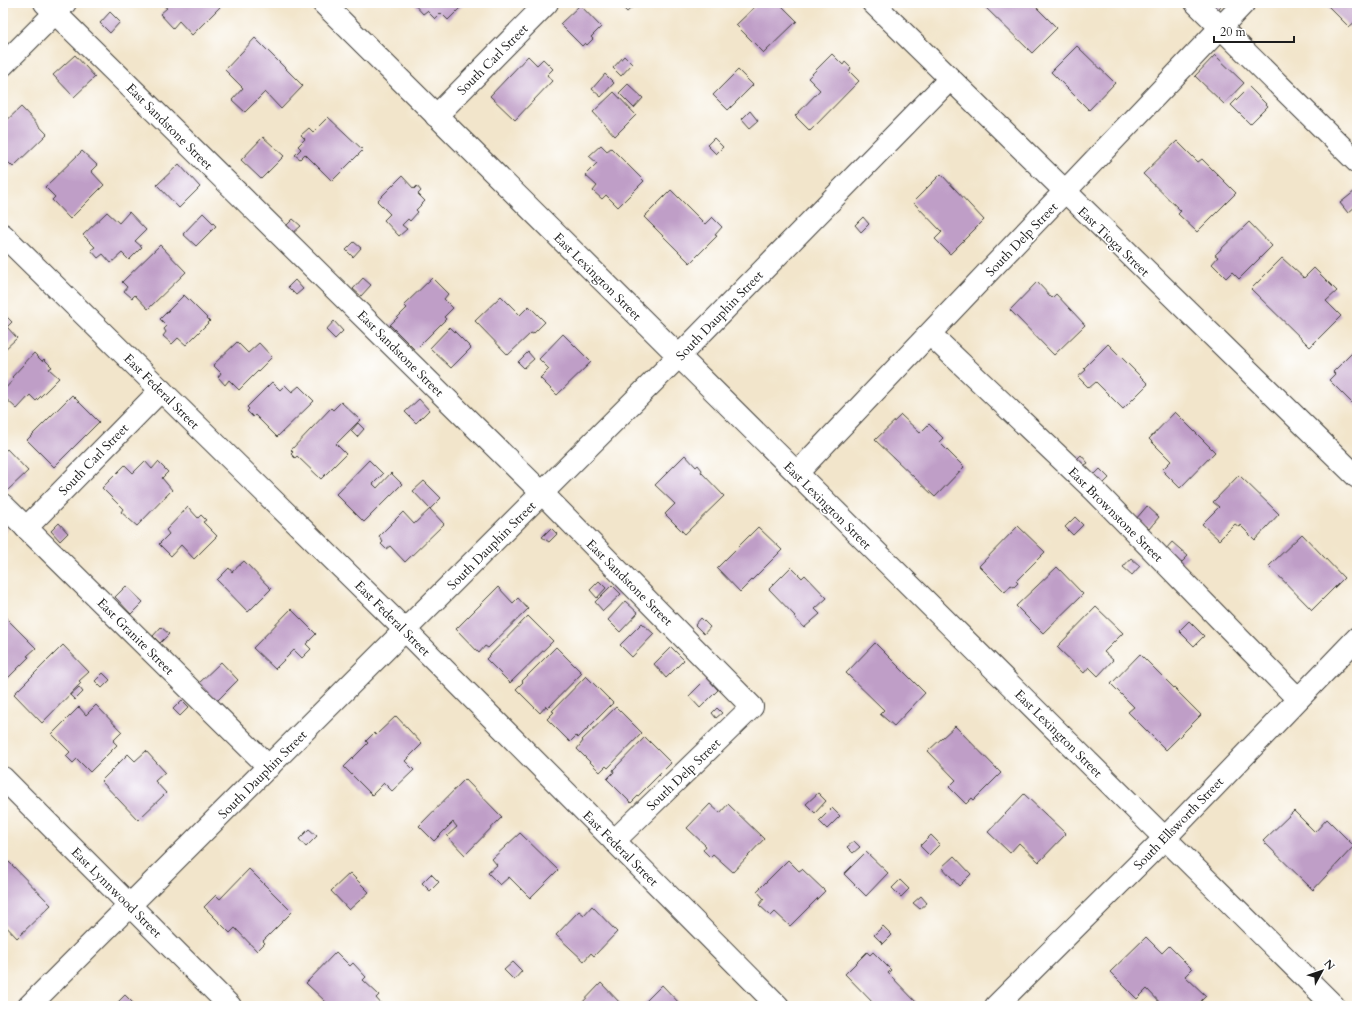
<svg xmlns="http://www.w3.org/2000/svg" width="1360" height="1009" viewBox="0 0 1360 1009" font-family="Cardo,serif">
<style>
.building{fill:#bf9ec7}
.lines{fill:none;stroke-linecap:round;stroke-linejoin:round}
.minor-casing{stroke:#3c3a36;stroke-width:24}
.minor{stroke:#fff;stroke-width:22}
.labels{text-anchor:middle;stroke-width:3.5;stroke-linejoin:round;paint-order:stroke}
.street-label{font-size:13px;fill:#1c1c1c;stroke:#fff}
</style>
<rect width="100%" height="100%" fill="#fff"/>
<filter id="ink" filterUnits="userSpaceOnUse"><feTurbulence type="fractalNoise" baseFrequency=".025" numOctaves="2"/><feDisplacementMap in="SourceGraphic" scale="8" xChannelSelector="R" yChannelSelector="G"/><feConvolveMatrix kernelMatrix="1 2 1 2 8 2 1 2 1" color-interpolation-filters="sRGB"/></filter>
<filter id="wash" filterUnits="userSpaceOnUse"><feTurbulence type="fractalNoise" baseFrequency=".012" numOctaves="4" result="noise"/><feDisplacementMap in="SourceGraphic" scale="16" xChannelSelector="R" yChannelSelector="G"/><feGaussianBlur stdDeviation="0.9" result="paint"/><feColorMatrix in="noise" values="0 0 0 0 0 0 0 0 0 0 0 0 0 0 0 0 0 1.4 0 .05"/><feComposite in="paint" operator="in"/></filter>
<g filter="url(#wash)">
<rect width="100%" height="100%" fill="#f2e5cb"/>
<g id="blocks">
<g class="building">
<path d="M167 3H217L220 7 192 35 179 21 173 28 160 14 167 8 164 6Z"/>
<path d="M413 3H465L448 20 441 13 435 19 427 11 423 14Z"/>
<path d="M618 3H637L627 12Z"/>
<path d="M759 3H779L797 21 764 53 736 25Z"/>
<path d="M981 3H1032L1057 28 1032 53Z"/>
<path d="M1208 3H1225L1216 12Z"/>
<path d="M1325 3H1357V20L1349 27Z"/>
<path d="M580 5 601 27 591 37 593 39 587 45 585 43 582 46 560 24Z"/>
<path d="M110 12 120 22 110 33 100 23Z"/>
<path d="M255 38 303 86 281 109 265 92 245 112 232 100 243 88 225 70Z"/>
<path d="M1077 46 1115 83 1089 110 1051 72Z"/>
<path d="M832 54 843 65 845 62 851 68 849 71 859 81 810 131 795 116 820 90 808 78Z"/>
<path d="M75 55 95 77 74 97 53 75Z"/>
<path d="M1215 55 1244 83 1224 104 1195 76Z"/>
<path d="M528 56 537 65 543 59 553 69 547 75 552 81 515 120 490 96Z"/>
<path d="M624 56 632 64 621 76 613 68Z"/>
<path d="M738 70 753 85 728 110 713 95Z"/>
<path d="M605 74 614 83 601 97 592 89Z"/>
<path d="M628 84 643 98 634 108 619 93Z"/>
<path d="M1249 87 1268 106 1250 124 1231 105Z"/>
<path d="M614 92 636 115 615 136 593 112Z"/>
<path d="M21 107 47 134 13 167 3 157V124Z"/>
<path d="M750 111 758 121 750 128 742 119Z"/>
<path d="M328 117 363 150 332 181 305 154 300 159 295 155 301 149 298 146 305 139 301 135 309 128 313 132Z"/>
<path d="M263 137 284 156 261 179 241 160Z"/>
<path d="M714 138 723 147 716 154 707 145Z"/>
<path d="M1177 141 1198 162 1202 159 1236 193 1197 232 1178 214 1181 211 1143 174Z"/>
<path d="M601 145 607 151 611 148 644 181 618 207 606 195 602 199 593 191 597 186 585 175 597 163 589 156Z"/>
<path d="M82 151 97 165 91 171 104 185 70 219 52 200 55 197 45 187Z"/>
<path d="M179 164 200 187 179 208 157 185Z"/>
<path d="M941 174 984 220 950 254 935 239 942 232 913 202Z"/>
<path d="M402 176 414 189 417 186 421 191 418 194 425 201 416 210 418 212 410 221 408 219 402 225 407 229 399 236 384 220 390 214 377 201Z"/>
<path d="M671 190 705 224 712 217 722 227 715 235 717 236 690 263 644 217Z"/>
<path d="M1355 191 1357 193V205L1348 213 1340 203Z"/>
<path d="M107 212 119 223 129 212 146 230 135 241 142 247 129 260 122 253 111 263 103 254 98 258 91 250 95 247 83 235Z"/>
<path d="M203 213 216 226 196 246 183 234Z"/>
<path d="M863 217 869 224 861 232 855 225Z"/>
<path d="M293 219 301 226 292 234 285 227Z"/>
<path d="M1249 222 1272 246 1239 279 1232 272 1226 278 1212 264 1218 257 1215 255Z"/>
<path d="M354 242 361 248 353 257 346 250Z"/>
<path d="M160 245 186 272 148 309 135 295 132 298 124 291 127 287 122 282Z"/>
<path d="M1282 258 1304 278 1314 268 1337 291 1326 301 1341 316 1310 347 1251 289Z"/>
<path d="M363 278 371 285 361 296 353 289Z"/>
<path d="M432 278 448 294 444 299 453 308 444 317 446 319 415 350 390 325 407 308 404 305Z"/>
<path d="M295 280 303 289 296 295 288 287Z"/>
<path d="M1037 282 1052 298 1056 294 1085 325 1054 355 1010 310Z"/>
<path d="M184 295 210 321 186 345 178 338 172 344 163 336 166 332 164 329 167 326 160 319Z"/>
<path d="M501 296 520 315 529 306 545 322 533 334 531 333 508 355 475 321Z"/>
<path d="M5 315 12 322 7 327 17 338 3 351V317Z"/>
<path d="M334 321 343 331 335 339 326 330Z"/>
<path d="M450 327 471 348 451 368 430 348Z"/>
<path d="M563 334 591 362 557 395 540 378 549 369 539 359Z"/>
<path d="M237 342 248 353 259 343 272 357 239 390 229 380 225 385 218 377 221 373 213 365Z"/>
<path d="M1108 344 1148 384 1123 409 1096 382 1089 388 1078 377 1086 370 1084 368Z"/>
<path d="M1357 348V408L1329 380 1335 374 1333 372Z"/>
<path d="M528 352 534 359 524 368 518 362Z"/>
<path d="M34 353 42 361 44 359 52 367 49 369 59 378 36 401 30 395 17 409 3 396V391L14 379 12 377Z"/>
<path d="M272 382 280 390 285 385 292 392 299 386 314 401 277 437 255 415 253 417 247 411 249 409 247 407Z"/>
<path d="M72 395 99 422 54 467 27 440Z"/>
<path d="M419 399 429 410 416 423 405 412Z"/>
<path d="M341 402 360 420 336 444 346 454 321 479 297 456 295 458 291 454 293 452 291 450 331 408 333 410Z"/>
<path d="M1175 412 1215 452 1180 488 1162 470 1171 461 1149 439Z"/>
<path d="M901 415 920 433 929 424 943 438 939 442 964 467 935 497 875 440Z"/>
<path d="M358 423 364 429 357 437 351 431Z"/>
<path d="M7 449 28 471 7 491 3 486V453Z"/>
<path d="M685 455 696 467 698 465 702 470 701 472 724 496 685 534 665 514 675 504 655 485Z"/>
<path d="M1081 455 1088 463 1082 467 1076 460Z"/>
<path d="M369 460 383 474 373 484 377 488 391 473 402 484 364 522 336 494Z"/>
<path d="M145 461 152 469 158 462 168 472 162 478 172 490 137 526 121 512 123 509 102 488 125 465 133 473Z"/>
<path d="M1100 469 1109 478 1103 484 1094 475Z"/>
<path d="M1239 475 1279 514 1255 540 1240 525 1239 527 1235 524 1219 540 1202 524 1219 507 1213 502Z"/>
<path d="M424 481 441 498 430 509 413 491Z"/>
<path d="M1147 506 1159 517 1149 529 1136 519Z"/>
<path d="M188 507 198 518 201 515 206 520 203 522 217 536 194 559 181 545 171 556 159 544 169 534 166 530Z"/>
<path d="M430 509 444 524 405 562 390 546 386 549 381 544 383 542 379 536 403 512 414 524Z"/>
<path d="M1075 517 1083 525 1073 535 1065 527Z"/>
<path d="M59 523 68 533 60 541 51 531Z"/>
<path d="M3 525 7 530 3 534Z"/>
<path d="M1018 526 1045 552 1016 581 1018 583 1014 587 1011 585 1005 592 979 566Z"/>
<path d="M758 527 782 550 740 592 717 568Z"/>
<path d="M551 528 557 534 549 542 542 537Z"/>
<path d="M1302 534 1344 578 1312 610 1269 566Z"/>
<path d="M1172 542 1188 556 1180 564 1165 550Z"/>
<path d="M1131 558 1140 566 1132 575 1123 567Z"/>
<path d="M244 561 271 589 248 612 217 580 229 568 232 572Z"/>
<path d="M791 567 802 578 805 575 827 598 815 609 820 614 804 628 794 617 795 616 769 589Z"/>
<path d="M1057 567 1083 594 1043 633 1016 606Z"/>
<path d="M599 581 606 588 597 598 590 590Z"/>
<path d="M612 585 621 594 603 611 595 602Z"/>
<path d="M126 586 143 602 131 614 115 597Z"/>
<path d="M498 587 513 603 518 598 528 609 488 648 485 646 479 653 456 629Z"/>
<path d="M625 601 638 613 620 632 608 620Z"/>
<path d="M1096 607 1123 633 1104 652 1113 660 1098 676 1089 667 1084 673 1057 647Z"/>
<path d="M291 609 316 634 306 644 311 649 302 658 294 650 275 669 253 648Z"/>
<path d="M3 615 36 648 27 656 29 657 3 683Z"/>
<path d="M528 616 553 641 510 683 486 659Z"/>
<path d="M701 618 710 627 704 634 695 625Z"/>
<path d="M1189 621 1204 636 1194 646 1179 631Z"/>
<path d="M642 623 654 634 632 657 620 645Z"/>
<path d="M161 627 169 634 160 643 153 636Z"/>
<path d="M875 643 925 693 894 726 880 714 884 710 846 673Z"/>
<path d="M63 645 89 672 79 681 81 683 42 723 14 694Z"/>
<path d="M556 647 582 673 548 708 546 706 540 713 516 689 523 682 522 681Z"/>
<path d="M671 647 684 660 666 678 654 664Z"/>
<path d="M1140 654 1201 715 1166 750 1128 712 1134 707 1111 684Z"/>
<path d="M221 662 238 680 216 702 198 684Z"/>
<path d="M103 673 110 680 102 688 95 681Z"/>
<path d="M586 676 613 703 578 738 576 736 570 742 547 719 554 712 552 711Z"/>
<path d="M707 678 718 690 700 708 689 696Z"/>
<path d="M79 687 83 692 75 700 70 695Z"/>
<path d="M182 700 189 707 180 716 173 709Z"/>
<path d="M96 705 122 732 113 741 117 745 90 772 77 759 73 763 66 756 70 752 52 734 79 707 86 715Z"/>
<path d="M616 707 642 733 608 768 606 766 600 772 577 749 583 741 582 740Z"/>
<path d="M717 708 722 713 716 718 712 713Z"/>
<path d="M396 716 422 744 405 761 414 770 392 791 384 783 372 795 344 767 368 743 366 741 374 733 376 735Z"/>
<path d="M955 726 1001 773 974 800 972 798 966 804 949 787 956 780 928 751Z"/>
<path d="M645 737 671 763 631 803 607 779 614 772 613 770Z"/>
<path d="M146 751 165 772 155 781 166 793 138 820 101 781 128 754 135 761Z"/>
<path d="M465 779 502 817 465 855 447 836 457 827 453 822 434 841 419 826Z"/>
<path d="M818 793 826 801 815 813 806 804Z"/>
<path d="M1024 794 1066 834 1039 862 1019 843 1010 853 988 832Z"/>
<path d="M710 804 720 813 728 804 764 839 733 872 713 854 710 857 703 850 706 846 687 828Z"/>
<path d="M832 808 840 816 827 829 819 821Z"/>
<path d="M1294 811 1315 832 1327 819 1354 846 1313 890 1263 841Z"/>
<path d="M309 829 317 836 306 847 299 839Z"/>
<path d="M520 833 558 870 530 898 509 877 500 885 488 873 497 865 492 859Z"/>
<path d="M931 835 940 844 929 855 920 846Z"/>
<path d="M854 841 860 847 853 853 847 847Z"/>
<path d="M866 852 888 873 866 896 844 874Z"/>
<path d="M954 856 971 874 959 886 942 867Z"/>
<path d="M788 860 799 871 802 869 825 891 790 926 775 912 771 916 759 905 764 899 757 891Z"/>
<path d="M9 862 51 905 17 938 3 923V868Z"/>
<path d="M249 869 292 912 263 941 265 943 257 951 235 928 230 933 204 907 216 895 220 899Z"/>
<path d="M350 873 369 892 349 910 331 891Z"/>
<path d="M431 874 439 882 430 891 422 883Z"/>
<path d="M900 880 909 889 901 897 892 888Z"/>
<path d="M921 896 927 903 920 909 913 903Z"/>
<path d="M592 906 617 932 594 956 591 953 584 961 556 935 579 911 584 915Z"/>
<path d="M883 926 892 935 883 944 874 935Z"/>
<path d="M1146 937 1162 953 1169 946 1192 969 1185 976 1206 996 1196 1006H1163L1147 989 1137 999 1110 972Z"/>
<path d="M336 952 350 966 353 963 366 977 363 980 379 995 376 998 383 1006H326L328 1004 306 983Z"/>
<path d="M867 952 870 955 873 952 891 970 888 973 920 1006H876L845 974Z"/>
<path d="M513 962 522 971 514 980 504 970Z"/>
<path d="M601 983 623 1006H579Z"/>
<path d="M662 985 682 1006H641Z"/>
<path d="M125 995 136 1006H114Z"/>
</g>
</g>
</g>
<g filter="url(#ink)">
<use href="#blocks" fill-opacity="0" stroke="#3c3a36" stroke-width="1"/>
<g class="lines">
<g class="minor-casing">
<g id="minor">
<path d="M45 3 542 493 752 707 614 841"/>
<path d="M323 3 1334 1006"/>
<path d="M873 3 1357 477"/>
<path d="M1196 3 1357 162"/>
<path d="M3 65 65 3"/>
<path d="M436 116 547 3"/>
<path d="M3 235 405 630 778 1006"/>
<path d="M930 334 1095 491 1298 699"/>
<path d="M797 473 1244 3"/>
<path d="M3 505 269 767"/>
<path d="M26 528 161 390"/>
<path d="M3 778 230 1006"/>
<path d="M29 1006 679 356 949 80"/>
<path d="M996 1006 1165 838 1357 638"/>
</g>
</g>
<use href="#minor" class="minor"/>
</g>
</g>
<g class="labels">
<g class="street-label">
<text transform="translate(492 59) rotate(-45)" y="5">South Carl Street</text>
<text transform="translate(170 126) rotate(45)" y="5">East Sandstone Street</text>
<text transform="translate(1021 239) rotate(-46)" y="5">South Delp Street</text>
<text transform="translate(1114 241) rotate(44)" y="5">East Tioga Street</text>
<text transform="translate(598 276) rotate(45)" y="5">East Lexington Street</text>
<text transform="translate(719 315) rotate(-46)" y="5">South Dauphin Street</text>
<text transform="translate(401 353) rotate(45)" y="5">East Sandstone Street</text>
<text transform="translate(162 391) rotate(45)" y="5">East Federal Street</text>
<text transform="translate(93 459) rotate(-46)" y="5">South Carl Street</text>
<text transform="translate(828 505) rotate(45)" y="5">East Lexington Street</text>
<text transform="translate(1116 514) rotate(45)" y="5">East Brownstone Street</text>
<text transform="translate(491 545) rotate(-45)" y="5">South Dauphin Street</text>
<text transform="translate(630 582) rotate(45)" y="5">East Sandstone Street</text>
<text transform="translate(393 618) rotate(45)" y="5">East Federal Street</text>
<text transform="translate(136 636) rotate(45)" y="5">East Granite Street</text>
<text transform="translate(1059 733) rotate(45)" y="5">East Lexington Street</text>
<text transform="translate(262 774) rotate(-45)" y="5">South Dauphin Street</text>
<text transform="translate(683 774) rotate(-44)" y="5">South Delp Street</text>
<text transform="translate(1178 823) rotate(-46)" y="5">South Ellsworth Street</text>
<text transform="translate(621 848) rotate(45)" y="5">East Federal Street</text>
<text transform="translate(117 892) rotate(45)" y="5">East Lynnwood Street</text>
</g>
</g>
<rect width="1360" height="1009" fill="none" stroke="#fff" stroke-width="16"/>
<g transform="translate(1322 971) rotate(50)" stroke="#ffffff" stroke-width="3" paint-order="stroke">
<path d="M0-3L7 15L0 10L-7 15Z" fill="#1c1c1c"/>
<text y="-6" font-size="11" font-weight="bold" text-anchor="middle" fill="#1c1c1c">N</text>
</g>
<path d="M1214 36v6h80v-6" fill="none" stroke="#1c1c1c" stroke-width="2"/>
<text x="1220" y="36" font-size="12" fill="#1c1c1c" stroke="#ffffff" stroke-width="3" paint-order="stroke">20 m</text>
</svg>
